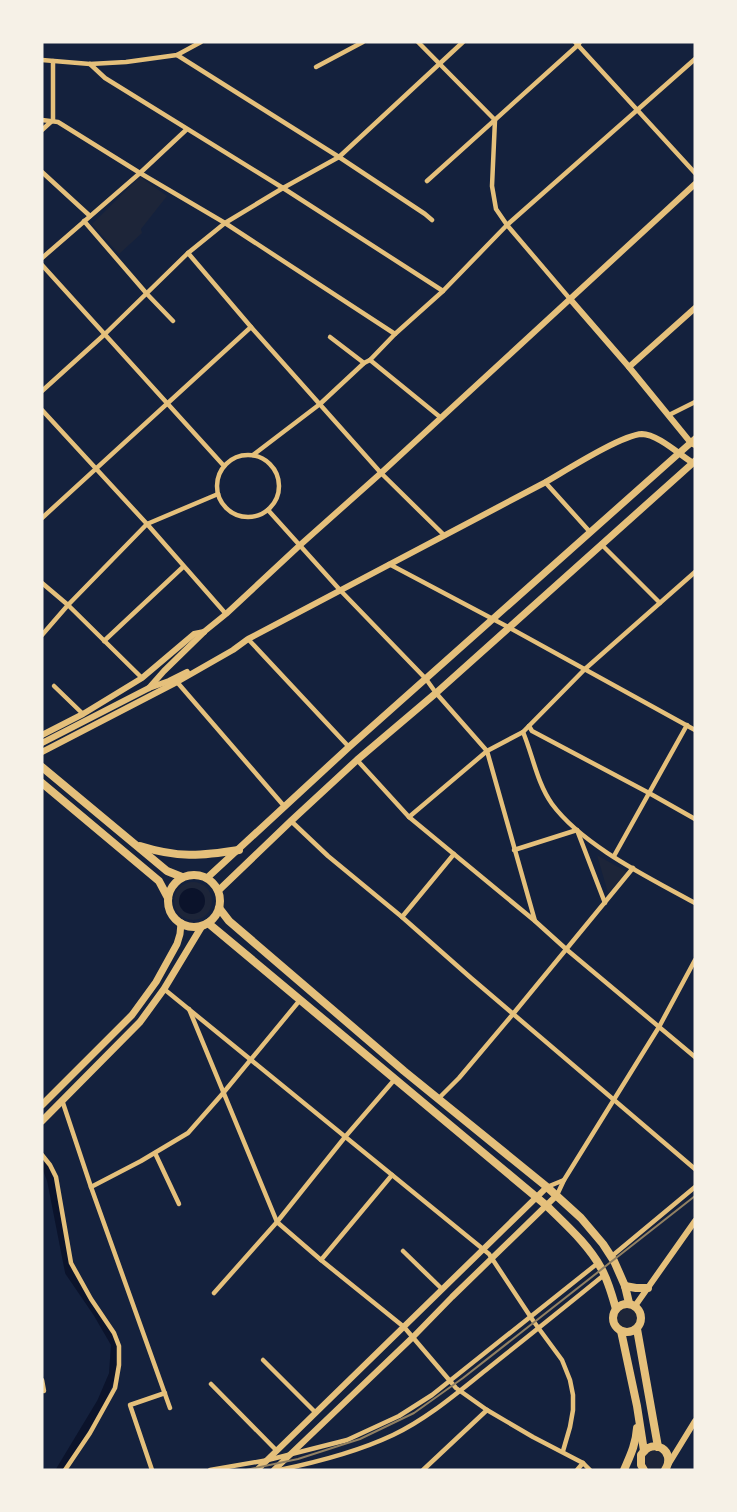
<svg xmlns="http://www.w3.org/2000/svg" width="737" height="1512" viewBox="0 0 737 1512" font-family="'PT Sans Narrow',sans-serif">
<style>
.green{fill:#1d2539}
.water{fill:#0b132b}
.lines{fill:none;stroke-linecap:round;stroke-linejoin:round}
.canal{stroke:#0b132b;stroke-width:8}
.minor{stroke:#e5c07b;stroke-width:4.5}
.tertiary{stroke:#e5c07b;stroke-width:6}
.secondary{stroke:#e5c07b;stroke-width:7}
.primary{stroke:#e5c07b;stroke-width:8}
.rail{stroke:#918062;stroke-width:2}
</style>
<rect width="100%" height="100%" fill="#14213d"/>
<g class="green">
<path d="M140 177 167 196 141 229 142 233 119 254 92 224Z"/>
<path d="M597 855 627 872 608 893Z"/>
<circle cx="193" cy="901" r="19"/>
<circle cx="627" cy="1318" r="12"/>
<path d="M655 1449 662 1452C665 1459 667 1464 661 1470H647L644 1467 645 1453Z"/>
</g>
<circle class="water" cx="192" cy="901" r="13"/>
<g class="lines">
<path class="canal" d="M42 1161 45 1164 51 1180 69 1272 97 1313 115 1344 113 1374 101 1402 60 1470"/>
<g class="minor">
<path d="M418 42 495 120 492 186 496 209 507 225 570 299"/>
<path d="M575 42 695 173"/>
<path d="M177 55 339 157 425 214 432 220"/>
<path d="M42 60 90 64 126 62 177 55 201 42"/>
<path d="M90 64 105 78 283 188 443 291"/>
<path d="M316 67 363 42"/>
<path d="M42 120 58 122 140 173 225 223 395 334"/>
<path d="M42 130 53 120V61"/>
<path d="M42 172 90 216"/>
<path d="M427 181 578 45 580 42"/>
<path d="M84 221 147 294 173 321"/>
<path d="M188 253 251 327 381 473 444 535"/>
<path d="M42 258 140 173 186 130"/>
<path d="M42 265 224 466"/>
<path d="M330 337 364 363"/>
<path d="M370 360 440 417"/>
<path d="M42 391 105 334 188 253 225 223 283 188 339 157 463 42"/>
<path d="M42 410 147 524 226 614"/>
<path d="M669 415 695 402"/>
<path d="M253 455 320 404 364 363 370 360 395 334 443 291 507 225 695 59"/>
<circle cx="248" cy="486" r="31"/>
<path d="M545 482 590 532"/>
<path d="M268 510 340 590 426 679 436 693 487 751 535 921"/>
<path d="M42 518 251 327"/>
<path d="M601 544 660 603"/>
<path d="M389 564 508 627 695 730"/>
<path d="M42 583 68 605 142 678"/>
<path d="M42 635 68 605 147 524 218 494"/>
<path d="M248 639 349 747"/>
<path d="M104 641 183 567"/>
<path d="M177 682 284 806"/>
<path d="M54 686 83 714"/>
<path d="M529 726 532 731 649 793 695 819"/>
<path d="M523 732C533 756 537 783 552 804 583 846 650 878 695 903"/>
<path d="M357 760 409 817 535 921 566 949 695 1057"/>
<path d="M409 817 487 751 523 732 585 669 695 572"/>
<path d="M291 821 328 856 402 917 471 978 695 1169"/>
<path d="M577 830 605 903"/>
<path d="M514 850 577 830"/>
<path d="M614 856 687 725"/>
<path d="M402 917 454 854"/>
<path d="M164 989 489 1254 534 1322 562 1360 570 1380 573 1395V1410L570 1427 563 1451"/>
<path d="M189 1009 277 1222 321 1260 404 1327 456 1388 487 1410 533 1437 583 1463 590 1470"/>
<path d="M438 1099 459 1078 513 1014 633 868"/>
<path d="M62 1100 91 1187 170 1408"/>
<path d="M155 1153 179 1204"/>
<path d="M42 1155 50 1165 56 1177 71 1263 91 1299 114 1333 119 1346V1365L115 1388 90 1433 65 1470"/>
<path d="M91 1187 141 1161 188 1133 224 1092 300 1000"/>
<path d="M547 1187 564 1180"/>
<path d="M557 1195 564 1180 659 1027 695 960"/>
<path d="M403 1251 442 1289"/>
<path d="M612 1256 695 1187"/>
<path d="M321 1260 392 1175"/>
<path d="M214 1293 277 1222 345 1137 395 1079"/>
<path d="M263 1360 316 1413"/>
<path d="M42 1380 44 1391"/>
<path d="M211 1384 277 1451"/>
<path d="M152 1470 130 1405 165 1393"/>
<path d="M210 1470 268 1460 347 1440 399 1416 432 1395 598 1263"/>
<path d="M279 1470C318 1462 357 1452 393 1435 427 1419 457 1393 486 1370 526 1338 565 1307 604 1275"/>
<path d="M423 1470 487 1410"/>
<path d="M577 1470 583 1463"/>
</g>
<g class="tertiary">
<path d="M570 299 629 367 691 443 695 445"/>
<path d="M629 367 695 308"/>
<path d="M149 688 164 671 205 631 226 614 299 546 381 473 695 184"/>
<path d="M42 735 83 714 142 678 194 634 204 632"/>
<path d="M42 743 149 688 169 681 187 672"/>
<path d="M42 752 177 682 233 650 248 639C347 587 446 535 544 483 565 471 621 435 642 434 657 434 680 455 693 463"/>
<path d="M635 1306 695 1221"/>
<path d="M668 1465 695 1421"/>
<path d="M257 1470 547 1187"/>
<path d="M274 1470 413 1337 452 1297 557 1195"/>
</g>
<g class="secondary">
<path d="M207 878 349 747 695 439"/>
<path d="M218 891 291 821 357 760 436 693 695 461"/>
<path d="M42 1105 132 1015 156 982 177 944 180 934 181 923"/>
<path d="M42 1121 140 1022 164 989 202 926"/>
</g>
<g class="primary">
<path d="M42 767 167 871 182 877"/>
<path d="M42 783 159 881 168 898"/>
<path d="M140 846C178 858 200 856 239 850"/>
<circle cx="194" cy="901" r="26"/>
<path d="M219 908 229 921 404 1071 547 1187 581 1218 603 1244 614 1261 625 1286 629 1303"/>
<path d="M208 923 547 1206C566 1225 588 1244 601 1268 608 1280 612 1295 616 1309"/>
<path d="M625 1286 636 1288H648"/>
<circle cx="627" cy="1318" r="14"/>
<path d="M637 1329 658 1447"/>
<path d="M621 1331 637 1406 644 1451"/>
<path d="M624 1470C630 1456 636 1444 637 1428"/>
<path d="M644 1470 641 1465V1455C653 1436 677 1451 665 1470"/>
</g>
<path class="rail" d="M246 1470 298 1459 360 1439 414 1413 463 1378 695 1196"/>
</g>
<rect width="737" height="1512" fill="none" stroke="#f6f1e7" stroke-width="87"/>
</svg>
